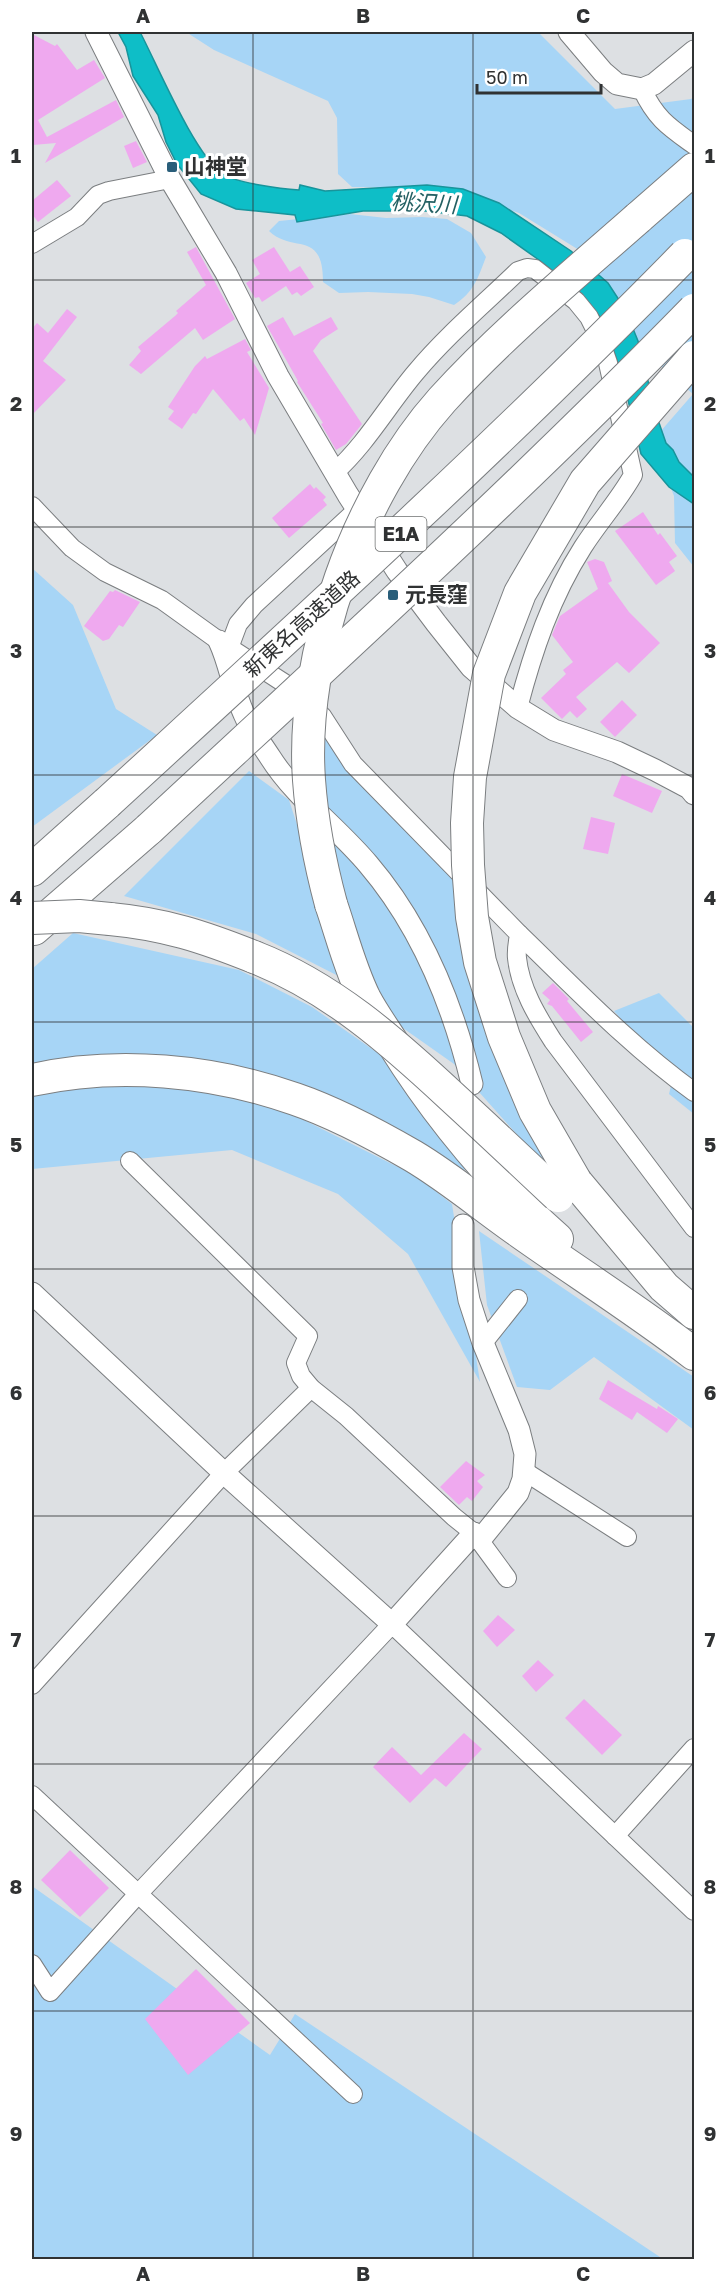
<svg xmlns="http://www.w3.org/2000/svg" width="726" height="2291" viewBox="0 0 726 2291" font-family="'Golos Text','Noto Sans JP',sans-serif">
<style>
.green{fill:#a7d5f6}
.water{fill:#0ebec7;stroke:#18949b;stroke-width:1.5}
.building{fill:#efa9ef}
.lines{fill:none;stroke-linecap:round;stroke-linejoin:round}
.minor-casing{stroke:#7b7e80;stroke-width:20}
.tertiary-casing{stroke:#7b7e80;stroke-width:23}
.motorway-casing{stroke:#7b7e80;stroke-width:34}
.minor{stroke:#fff;stroke-width:18}
.tertiary{stroke:#fff;stroke-width:21}
.motorway{stroke:#fff;stroke-width:32}
.motorway-bridge-casing{stroke:#7b7e80;stroke-width:34;stroke-linecap:butt}
.motorway-bridge{stroke:#fff;stroke-width:32}
.grid{fill:none;stroke:#303233;stroke-width:1.5;stroke-opacity:0.55}
.poi-dot{fill:#295e7a;stroke:#fff;stroke-width:2}
.labels{text-anchor:middle;stroke-width:6;stroke-linejoin:round;paint-order:stroke}
.shield{fill:#fff;stroke:#6e7070;stroke-width:1.5}
.shield-label{font-size:20px;font-weight:bold;fill:#303233}
.poi-label{font-size:21px;font-weight:bold;fill:#303233;stroke:#fff;text-anchor:start}
.street-label{font-size:21px;fill:#303233;stroke:#fff}
.water-label{font-size:22px;font-style:italic;fill:#246063;stroke:#fff}
.neatline{fill:none;stroke:#303233;stroke-width:2}
.grid-label{font-size:20px;text-anchor:middle;font-weight:bold;fill:#303233}
</style>
<rect width="100%" height="100%" fill="#dde0e3"/>
<g class="green">
<path d="M186 32H538L615 109 691 99 694 97V567L675 543 674 496 653 440 693 394 626 336 579 250 519 213 445 188 352 187 338 174 337 118 328 101 214 50Z"/>
<path d="M350 214 386 218 422 217 447 219 471 233 486 257C478 278 474 292 454 305L429 297 412 294 368 292 339 293 323 282C323 229 293 254 269 231L279 221Z"/>
<path d="M32 568 73 605 116 709 157 735 32 827Z"/>
<path d="M319 720 456 875 557 1175 529 1148 454 1064 383 1014 332 879Z"/>
<path d="M249 771 289 800 348 981 256 934 124 896Z"/>
<path d="M73 933 239 970 312 1007 382 1056 420 1094 466 1168 457 1177 213 1073 122 1054 32 1071V969Z"/>
<path d="M659 993 694 1028V1114L669 1094 673 1077 614 1011Z"/>
<path d="M122 1071 260 1098 416 1176 452 1204 480 1382 408 1254 338 1194 232 1150 32 1169V1091Z"/>
<path d="M479 1231 694 1377V1430L594 1357 550 1390 517 1387 487 1305Z"/>
<path d="M32 1886 270 2055 295 2014 663 2259H32Z"/>
</g>
<path class="water" d="M118 32H140C157 64 195 156 223 174 236 183 282 189 299 190L300 185 325 191 427 185 463 189 499 203 571 251 608 283 625 309 638 341 657 417 666 443 673 450 679 462 694 477V504L669 487 641 454 622 375 605 326 600 317 580 293 539 260 501 233 467 216 426 211H363L297 222 295 215 236 209 201 194 177 164 166 142 158 115 133 76 126 47Z"/>
<g class="building">
<path d="M32 34 55 46 57 44 77 70 94 60 105 78 38 120 47 137 116 100 124 117 45 163 56 143 33 145Z"/>
<path d="M136 141 147 162 133 168 124 146Z"/>
<path d="M57 180 71 196 38 222 32 214V201Z"/>
<path d="M196 247 235 319 203 340 195 328 141 374 129 365 141 351 138 347 175 316 178 313 176 311 206 285 187 252Z"/>
<path d="M274 247 290 272 300 266 314 287 301 296 297 292 292 295 286 286 262 302 259 297 255 298 246 283 260 274 252 260Z"/>
<path d="M67 309 77 317 43 361 66 380 32 415V329L37 323 48 333Z"/>
<path d="M283 317 294 336 331 317 338 329 321 340 313 351 362 424 346 444 336 450 321 424 323 423 297 382 298 381 267 326Z"/>
<path d="M245 339 251 350 247 352 269 388 255 435 244 418 240 421 213 389 196 414 193 413 182 429 168 419 174 411 168 407 195 366 205 356 207 359Z"/>
<path d="M310 484 314 489 316 487 326 497 323 500 327 505 289 538 272 518Z"/>
<path d="M643 512 658 535 660 533 677 556 669 562 675 571 656 585 615 531Z"/>
<path d="M595 559 604 562 612 581 608 583 629 612 660 643 629 673 617 662 576 697 587 709 577 718 570 711 562 719 541 698 566 674 563 670 573 662 552 635 560 616 598 589 587 562Z"/>
<path d="M115 590 140 602 123 627 119 625 109 639 103 641 84 626 110 591 113 592Z"/>
<path d="M622 700 637 715 615 737 600 722Z"/>
<path d="M622 774 662 791 652 813 613 796Z"/>
<path d="M591 817 615 823 608 854 583 849Z"/>
<path d="M553 983 569 999 567 1001 593 1032 581 1042 552 1006 547 1004 550 1000 542 993Z"/>
<path d="M608 1380 657 1409 658 1406 678 1419 667 1433 637 1412 632 1420 599 1399Z"/>
<path d="M466 1461 485 1475 477 1481 483 1487 472 1501 467 1497 459 1505 440 1487Z"/>
<path d="M498 1615 515 1630 497 1647 483 1631Z"/>
<path d="M538 1660 554 1675 536 1692 522 1676Z"/>
<path d="M584 1699 622 1735 602 1755 565 1718Z"/>
<path d="M464 1733 482 1749 446 1787 435 1778 410 1803 373 1767 392 1747 421 1775Z"/>
<path d="M70 1850 109 1888 80 1917 41 1880Z"/>
<path d="M196 1969 250 2023 188 2075 145 2019Z"/>
</g>
<g class="lines">
<g class="minor-casing">
<g id="minor">
<path d="M642 89C656 119 669 127 694 145"/>
<path d="M32 244 77 217 98 195 109 191 170 179"/>
<path d="M335 472C367 443 388 405 416 372 447 335 484 304 518 271L527 268 535 269 576 301 589 317 599 337 608 363 633 475C619 500 599 522 583 547 551 597 533 651 518 708"/>
<path d="M32 506 72 548 105 572 162 600 219 641 284 683 322 716 353 764 519 934C518 942 516 950 517 958 520 988 537 1016 553 1041L694 1228"/>
<path d="M229 648 238 624 254 605 358 509"/>
<path d="M519 934C576 989 630 1046 694 1092"/>
<path d="M130 1161 308 1336 296 1363 301 1376 311 1388 346 1416 454 1517 474 1533 507 1578"/>
<path d="M483 1343 518 1299"/>
<path d="M524 1471 627 1537"/>
<path d="M32 1685 224 1473 311 1388"/>
<path d="M32 1795 353 2094"/>
<path d="M615 1836 694 1748"/>
<path d="M32 1964 50 1992 138 1894 392 1624 694 1911"/>
</g>
</g>
<g class="tertiary-casing">
<g id="tertiary">
<path d="M96 32 170 179 226 273 278 376 348 495 397 571 436 623 471 667 518 708 554 730 617 752 655 770 689 788 694 794"/>
<path d="M569 32 603 72 617 84 642 89 654 84 694 51"/>
<path d="M219 641C230 664 233 691 244 714 250 729 261 743 270 757 296 798 337 827 368 864 421 926 453 1005 472 1084"/>
<path d="M32 1293 224 1473 392 1624 474 1533 480 1540 518 1493 523 1479 525 1454 519 1430 483 1343 469 1300 463 1267V1225"/>
</g>
</g>
<g class="motorway-casing">
<g id="motorway">
<path d="M638 218 694 169"/>
<path d="M32 870 107 803"/>
<path d="M331 904C342 936 350 969 365 999 373 1014 383 1028 392 1042 437 1114 493 1182 557 1239"/>
<path d="M110 919C165 924 204 937 254 957"/>
<path d="M34 929 149 829"/>
<path d="M32 1080C117 1061 213 1070 295 1099 336 1113 375 1134 413 1156 450 1178 484 1207 520 1232 578 1273 638 1311 694 1354"/>
<path d="M576 1182 664 1287 694 1313"/>
</g>
</g>
<use href="#minor" class="minor"/>
<use href="#tertiary" class="tertiary"/>
<use href="#motorway" class="motorway"/>
<g class="motorway-bridge-casing">
<g id="motorway-bridge">
<path d="M107 803C303 623 499 445 685 255"/>
<path d="M149 829C333 658 519 489 694 310"/>
<path d="M331 904C320 863 312 822 309 780 300 654 358 494 442 400 502 334 571 277 638 218"/>
<path d="M32 918 79 916 110 919"/>
<path d="M254 957C331 987 392 1041 451 1096 487 1129 523 1163 558 1196"/>
<path d="M576 1182 535 1111 504 1037 480 962 472 917 468 865 467 823 470 777 489 674 520 593 585 482 694 357"/>
</g>
</g>
<use href="#motorway-bridge" class="motorway-bridge"/>
</g>
<path class="grid" d="M253 32V2260M473 32V2260M32 280H694M32 527H694M32 775H694M32 1022H694M32 1269H694M32 1516H694M32 1764H694M32 2011H694"/>
<g class="poi-dot">
<rect x="166" y="161" width="12" height="12" rx="3"/>
<rect x="387" y="589" width="12" height="12" rx="3"/>
</g>
<g class="labels">
<rect class="shield" x="375.5" y="517" width="51" height="34" rx="4.5"/>
<g class="shield-label">
<text x="401" y="541">E1A</text>
</g>
<g class="poi-label">
<text x="184" y="174">山神堂</text>
<text x="405" y="602">元長窪</text>
</g>
<g class="street-label">
<text transform="translate(302 624) rotate(-42)" y="7">新東名高速道路</text>
</g>
<g class="water-label">
<text transform="translate(424 203) rotate(3)" y="8">桃沢川</text>
</g>
</g>
<rect width="726" height="2291" fill="none" stroke="#ffffff" stroke-width="66"/>
<path d="M477 84v9h124v-9" fill="none" stroke="#303233" stroke-width="3"/>
<text x="486" y="84" font-size="18" fill="#303233" stroke="#ffffff" stroke-width="4.5" paint-order="stroke">50 m</text>
<rect x="33" y="33" width="660" height="2225" class="neatline"/>
<g class="grid-label">
<text x="143" y="23">A</text>
<text x="363" y="23">B</text>
<text x="583" y="23">C</text>
<text x="16" y="163">1</text>
<text x="710" y="163">1</text>
<text x="16" y="411">2</text>
<text x="710" y="411">2</text>
<text x="16" y="658">3</text>
<text x="710" y="658">3</text>
<text x="16" y="905">4</text>
<text x="710" y="905">4</text>
<text x="16" y="1152">5</text>
<text x="710" y="1152">5</text>
<text x="16" y="1400">6</text>
<text x="710" y="1400">6</text>
<text x="16" y="1647">7</text>
<text x="710" y="1647">7</text>
<text x="16" y="1894">8</text>
<text x="710" y="1894">8</text>
<text x="16" y="2141">9</text>
<text x="710" y="2141">9</text>
<text x="143" y="2281">A</text>
<text x="363" y="2281">B</text>
<text x="583" y="2281">C</text>
</g>
</svg>
